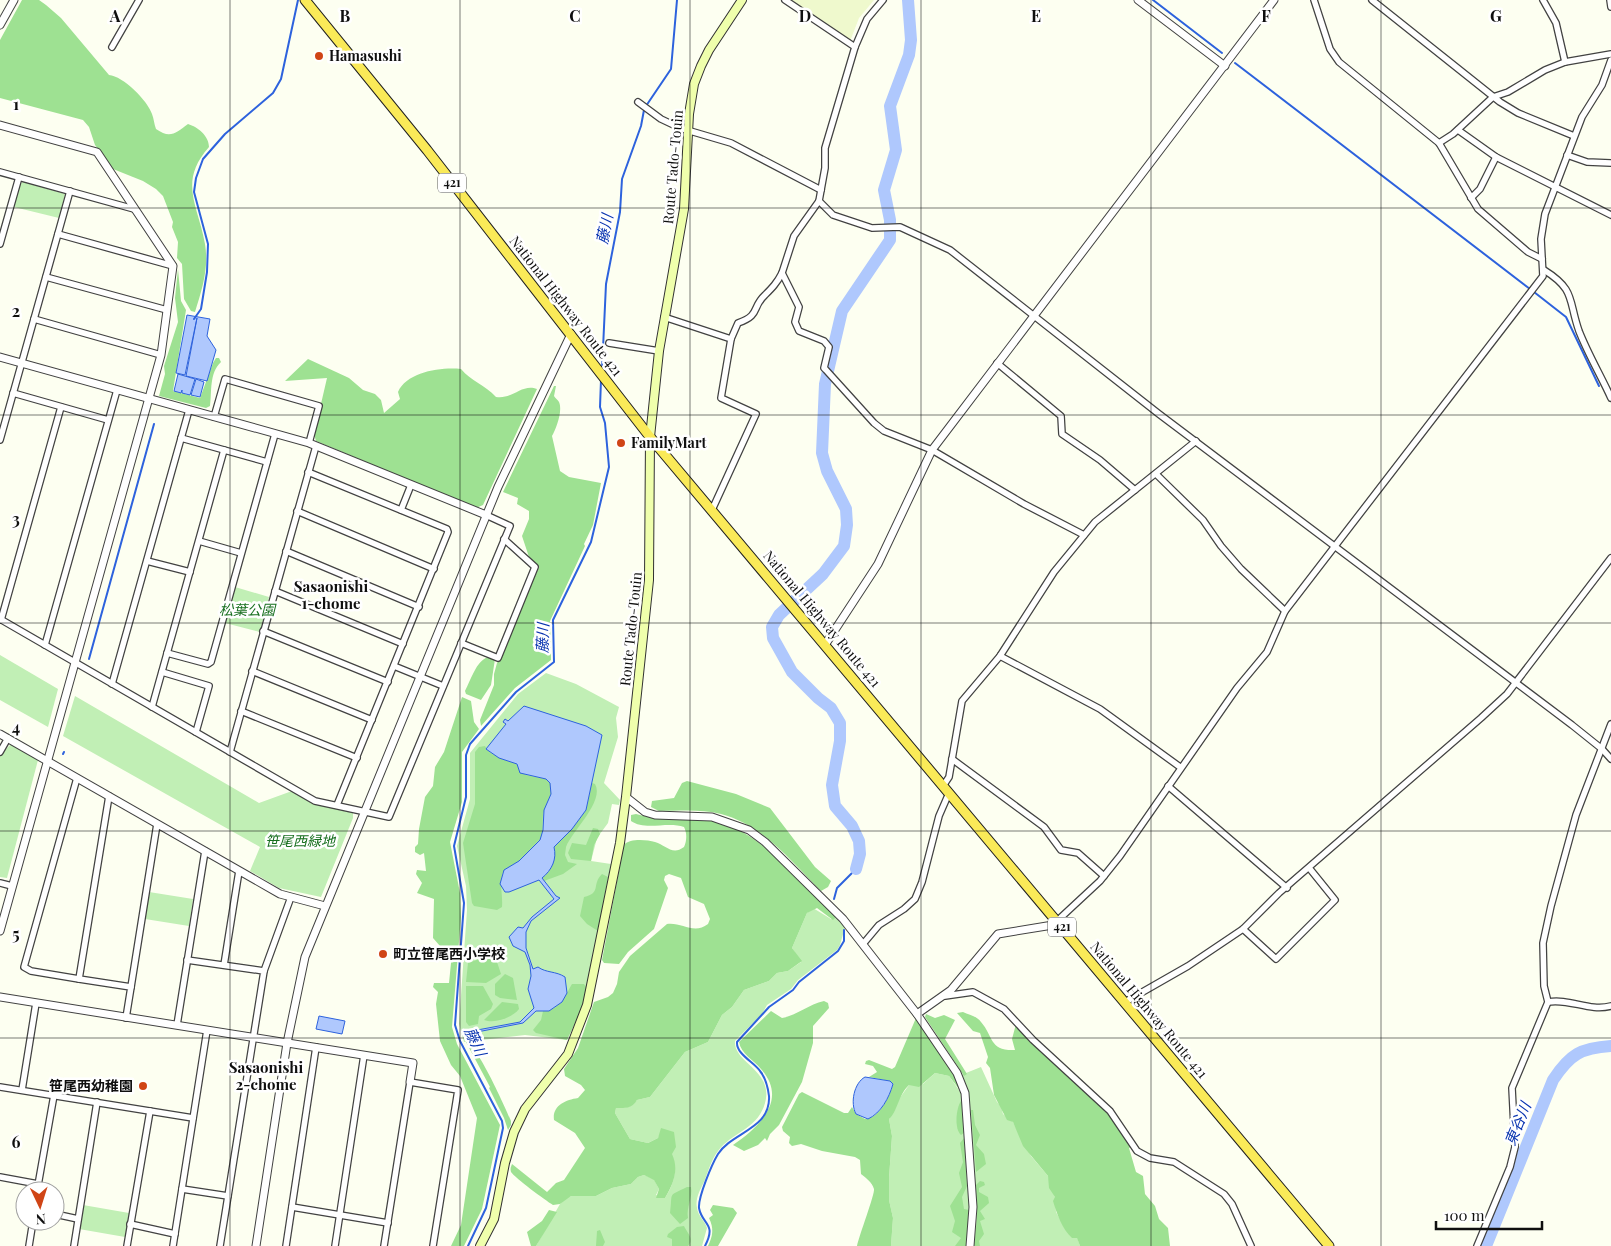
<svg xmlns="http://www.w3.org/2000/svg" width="1611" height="1246" viewBox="0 0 1611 1246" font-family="'Playfair Display','Noto Sans JP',serif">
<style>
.farmland{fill:#eff9cd}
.green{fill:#c1efb5}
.forest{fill:#9ee192}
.water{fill:#afc8fd;stroke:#2d62dd}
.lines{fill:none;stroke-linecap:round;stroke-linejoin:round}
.stream{stroke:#2d62dd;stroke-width:2}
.river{stroke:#afc8fd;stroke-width:12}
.minor-casing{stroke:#424242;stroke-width:8}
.tertiary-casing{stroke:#424242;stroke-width:9}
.secondary-casing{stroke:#313131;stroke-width:10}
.trunk-casing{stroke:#202020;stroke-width:11}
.minor{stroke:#fff;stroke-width:5.5}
.tertiary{stroke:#fff;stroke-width:7}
.secondary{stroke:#efffac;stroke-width:8}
.trunk{stroke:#faea58;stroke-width:9}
.grid{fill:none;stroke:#0f0f0f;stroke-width:1;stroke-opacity:0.55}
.poi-dot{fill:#d04516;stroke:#fff;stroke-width:2}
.labels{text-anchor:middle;stroke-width:5;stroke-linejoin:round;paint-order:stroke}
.shield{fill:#fff;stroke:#575757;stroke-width:1}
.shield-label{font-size:12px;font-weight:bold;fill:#0f0f0f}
.poi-label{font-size:14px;font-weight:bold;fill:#0f0f0f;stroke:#fff;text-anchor:start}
.street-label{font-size:14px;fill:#0f0f0f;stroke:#fff}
.park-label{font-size:14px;font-style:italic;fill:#176f1f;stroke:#fff}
.water-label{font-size:15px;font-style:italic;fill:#0934b0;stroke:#fff}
.neighbourhood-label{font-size:15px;font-weight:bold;fill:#0f0f0f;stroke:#fff}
.grid-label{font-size:16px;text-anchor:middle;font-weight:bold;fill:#0f0f0f;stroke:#fff;stroke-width:5;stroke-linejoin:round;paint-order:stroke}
</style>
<rect width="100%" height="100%" fill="#fdfff1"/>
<path class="farmland" d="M792 0H874L859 18 849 44Z"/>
<g class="green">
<path d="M23 182 65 194 59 218 14 207 20 184Z"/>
<path d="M235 587 269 597 260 632 225 623Z"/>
<path d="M0 655 58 689 48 727 0 700Z"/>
<path d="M546 673 576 684 619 707 616 718 618 737 604 783 620 800 619 805 612 804 608 823 597 838 591 861 611 864 582 1008 567 1040 525 1035 464 1042 459 1024 467 910 466 886 457 846 470 799V753L518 694Z"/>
<path d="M75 696 259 803 292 791 314 804 353 813V818L321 897 279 888 250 871 260 847 63 736Z"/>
<path d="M11 744 38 760 7 878 0 877V755Z"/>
<path d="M149 892 193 899 189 926 145 919Z"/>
<path d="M813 908 831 919 836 917 845 927 840 945 837 950 798 980 791 989 767 1005 762 1014 735 1041C733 1063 774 1070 765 1103 758 1129 732 1132 718 1151 711 1160 708 1172 704 1182 700 1190 695 1199 697 1208 698 1216 705 1221 707 1228L702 1246H536L560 1204 566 1197 577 1195 596 1196 612 1188 631 1184 638 1177 644 1175 654 1179 659 1189 656 1195 665 1198C682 1171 674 1158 661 1132L658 1138 648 1143 630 1139 615 1113 616 1107C626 1108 631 1108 637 1100L650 1097 685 1052 708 1042 722 1015 732 1007 744 990 769 981 777 973 788 971 801 962 792 948 807 913Z"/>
<path d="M981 1067 997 1102 1001 1106 1003 1114 1013 1122 1031 1156 1048 1176 1055 1197 1056 1212 1064 1227 1077 1237 1080 1246H891L893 1218 889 1200V1178L892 1136 889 1119 899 1099 909 1085 923 1084 935 1073 949 1076 961 1093 956 1077Z"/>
<path d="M83 1205 129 1213 125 1237 79 1229Z"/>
</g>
<g class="forest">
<path d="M22 0H39L46 5 61 18 109 75C123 76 148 101 152 114 154 119 154 124 156 129 170 139 176 133 188 124 198 127 209 136 209 147 178 182 198 205 205 244 209 268 202 290 195 312L191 311 184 299 182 264 177 258 178 242 172 227 173 222 163 196 156 189 143 181 113 169 95 145 89 127 83 120 0 98V40Z"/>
<path d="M178 269 181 301 186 310 173 391 200 398 213 363 216 358H219L221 362C209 373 212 392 210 406L206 408 159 396 165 374 164 366 178 322 175 298Z"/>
<path d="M308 359 349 378 363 390 375 394 381 400 384 413 400 399 398 392C407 372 440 367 461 369 471 381 485 385 496 397 512 400 522 383 537 389L483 505 476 508 316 441 314 434 327 378 285 381Z"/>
<path d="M554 386H556L554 396C555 398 558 400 559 402 563 411 556 429 552 436L560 471 569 477 601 483 593 525 584 544 585 546 550 621 551 660 515 688 481 726 480 720 494 685V674L497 663 539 567 529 557 522 536 529 519V511L517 504 518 498 503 492Z"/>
<path d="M488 657 495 659 491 685 481 700 466 694 465 691C471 680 476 661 488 657Z"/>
<path d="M462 697 471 701 474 722 479 729 462 752V802L450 842 460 893 461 917 452 1027 457 1044 500 1125 482 1209 464 1246H451L461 1225 477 1118 460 1076 451 1065 440 1041 436 1004 438 992 433 987 434 983H449L452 953 450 948 440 946 433 938 434 899 417 893 422 883 416 874 417 870 426 871 424 853 420 855 415 852V847L418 844 419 829 425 797 433 786 435 767 444 752Z"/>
<path d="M485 746C491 759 508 756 517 765 520 767 523 772 526 775L546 779 550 783 551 794 543 814 542 837 519 861 503 872C499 885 503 894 502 907L497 910 474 906 472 903 463 843 475 804V752L479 747Z"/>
<path d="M687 781 736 794 770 808 815 867 831 881 828 887 821 891C792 862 763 825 721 814 702 809 679 811 659 811L651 807 652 801 674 798 682 783Z"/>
<path d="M592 783 595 784C605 801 572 831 566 847L565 855 568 862 577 864 563 874 544 881 542 878C552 871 557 859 553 847L572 829 586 810Z"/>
<path d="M636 814C662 822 689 815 715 821 762 832 803 884 836 917L833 920 817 908 807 913 792 948 802 961 788 971 777 973 769 981 744 990 732 1007 722 1015 708 1042 685 1052 650 1097 637 1100C632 1109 625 1108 616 1108L615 1113 630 1139 648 1143 658 1138 661 1128 674 1132 676 1147 672 1154C679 1169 674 1183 665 1198H656L659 1189 654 1180 644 1175 638 1177 631 1184 612 1188 596 1196H571L560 1204 553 1205C545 1200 515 1178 511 1172 510 1168 511 1167 512 1164L547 1192 556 1183 564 1180 585 1148 575 1133 554 1120C552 1106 565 1100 578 1098L585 1090 581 1085 565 1076 564 1069 578 1048 594 1002 608 997 613 993 617 984 619 972 630 956 667 924C682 922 694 935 708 924L710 919 704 904 688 897 681 878 669 874 665 876 664 880 668 888 654 929 628 952 619 964 604 963 602 960 624 845C630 838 647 840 655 842 666 845 672 856 684 847 687 840 687 833 684 827 668 821 645 831 631 821V815Z"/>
<path d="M593 828 598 829 600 834 594 845 591 861 571 859 568 853 572 843 586 845Z"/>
<path d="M602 874 608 877 598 931 587 924 580 916 584 897C602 893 591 885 602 874Z"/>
<path d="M488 956 496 959 501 974 486 983 466 982 468 963Z"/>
<path d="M505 974 513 978 517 1000 500 998 495 995V984Z"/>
<path d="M572 984H584L586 987 582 1008 567 1040 536 1033 533 1030 541 1020 543 1011C559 1011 565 996 572 984Z"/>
<path d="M466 986H483L493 1004 491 1009 479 1016 478 1024 469 1026 466 1022Z"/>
<path d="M824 1001 828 1003 829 1008 813 1026V1043L802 1082 779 1125 770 1134 767 1141 765 1138 758 1145 744 1151 733 1145C758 1128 789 1100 761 1069 754 1060 741 1054 739 1042L771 1011 782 1018C798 1015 809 1004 824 1001Z"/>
<path d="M502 1002 518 1004 519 1009C512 1018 495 1024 484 1020Z"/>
<path d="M963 1012C969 1015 977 1016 981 1022 994 1037 989 1051 1015 1050L1012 1039 1016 1024 1108 1112 1131 1147 1129 1148 1136 1172 1143 1176 1145 1194 1155 1206 1159 1219 1168 1228 1170 1246H1080L1077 1238H1072C1062 1229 1057 1214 1053 1201L1055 1197 1049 1188 1048 1176 1023 1146 1013 1122 1007 1120 994 1095 990 1068 986 1063 988 1057 980 1033 973 1031 957 1013Z"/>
<path d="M926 1014 935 1018 944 1015 955 1020 945 1039 967 1074 964 1076 925 1017Z"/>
<path d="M916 1018 956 1077 962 1093 949 1076 935 1073 919 1087 909 1085C898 1095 898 1111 889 1119L892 1136 889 1178V1200L893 1218 891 1246H857C859 1236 875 1194 874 1189 872 1182 866 1178 861 1174L860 1160 855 1157 822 1151 801 1144 792 1146 789 1143 790 1137 783 1131 782 1127 799 1094 802 1092 844 1113H848L852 1107 856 1114 865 1119C880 1118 889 1097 893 1084L890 1081 869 1077 877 1072 873 1066 865 1064 866 1061 869 1060 892 1069 895 1067Z"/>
<path d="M466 1042C478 1046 505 1107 511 1121V1125L508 1130 504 1118 489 1088 490 1087Z"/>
<path d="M961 1101 963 1103 965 1132 961 1135C954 1129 956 1108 961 1101Z"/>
<path d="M971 1110H973L975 1125 980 1135 976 1145 984 1154 986 1164 976 1172Z"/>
<path d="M964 1138 967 1186 962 1197 964 1209 969 1210 967 1246H955L961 1238 952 1232 955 1221 950 1206 962 1187 959 1173 963 1162 960 1143Z"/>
<path d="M980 1181 984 1182 985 1185 979 1188V1192L988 1197 989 1203 980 1211 985 1219 980 1221 984 1234 979 1241 980 1246H974L977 1219 976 1185Z"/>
<path d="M687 1187H691C693 1198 686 1207 688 1218L680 1224 670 1213C673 1191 667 1197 687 1187Z"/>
<path d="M713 1205 733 1208 737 1213 718 1246H708C713 1236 714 1228 709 1218L713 1215 710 1210Z"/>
<path d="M549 1210 557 1212 536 1246H531L527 1232 542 1221Z"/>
<path d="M684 1226C687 1233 695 1239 688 1246H672V1239L667 1237 668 1234 677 1227Z"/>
<path d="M600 1230 605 1242 603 1246H596L597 1231Z"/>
</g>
<g class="water">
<path d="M187 315 210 319 207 336 216 350 207 381 186 376 197 318 185 375 176 373Z"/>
<path d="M178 374 195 379 190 395 182 393V390L181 393 174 391Z"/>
<path d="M196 379 204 382 200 397 191 395Z"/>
<path d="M524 706 586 726 602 735 586 810 572 829 554 847C557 859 552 870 542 878L556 896 560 898 531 921 526 932V948L533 969 538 967C546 973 556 971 565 977L567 993 562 1002 549 1011H536L523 1023 472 1033V1031L520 1022 534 1008 528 989 531 976 530 965 525 952 513 946 509 937 518 927 523 928 532 917 554 899 539 880 509 892H505L500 884 504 870 519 861 540 840 543 830 544 810 551 794 550 783 546 779 520 773 517 764 499 758 486 749 506 724 503 722 505 719 508 721Z"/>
<path d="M319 1016 345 1021 342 1034 316 1029Z"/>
<path d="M865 1077 890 1081 893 1084C889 1098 881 1113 868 1119L856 1114C850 1103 854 1083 865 1077Z"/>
</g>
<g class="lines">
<g class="stream">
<path d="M1153 0 1222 53"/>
<path d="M1235 63 1530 289"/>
<path d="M646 106 671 69 677 0"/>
<path d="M1534 292 1566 317 1599 386"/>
<path d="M194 319 201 309 207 272 208 244 194 192 196 178 203 159 225 134 273 93 281 79 298 0"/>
<path d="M602 370 606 284 620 212 622 179 641 126 644 110"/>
<path d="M89 659 154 424"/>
<path d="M63 754 64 752"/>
<path d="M834 899 837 888 856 869"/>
<path d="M468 1246 486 1208 503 1128 502 1121 460 1041 455 1025 464 903 454 846 466 797V755L470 744 516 692 554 662 553 620 591 542 609 467 605 423 600 407 601 380"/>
<path d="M705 1246C717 1223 702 1225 699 1208 698 1197 712 1164 718 1154 732 1132 771 1129 769 1096 768 1088 765 1077 760 1071 754 1062 736 1054 737 1042L769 1007 793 990 799 982 838 951 844 941V930"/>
</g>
<g class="river">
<path d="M856 869 860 854 859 841 852 826 835 806 832 785 840 741V723L831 708 818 698 792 672 773 638 772 627 779 615 823 574 844 546 847 525 846 509 827 471 822 453 825 384 842 311 890 240V220L884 190 896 150 890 106 909 55 911 40 908 0"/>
<path d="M1486 1246 1553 1080C1570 1054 1581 1048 1611 1046"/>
</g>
<g class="minor-casing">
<g id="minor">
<path d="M785 0 855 47 825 148V168L819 201 833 215 872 228 900 227 950 250 1159 414 1572 725 1602 749 1611 759"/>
<path d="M1314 0 1330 49 1339 62 1439 143 1478 209 1528 252 1542 259"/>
<path d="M1372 0 1500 102 1518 113 1574 136"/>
<path d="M1543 0 1556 23 1565 62"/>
<path d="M1610 0 1611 7"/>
<path d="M112 47 139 0"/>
<path d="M855 47 867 19 883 0"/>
<path d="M638 102 661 119 680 128 731 143 821 190"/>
<path d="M1458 130 1496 157 1611 215"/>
<path d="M1439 143 1453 134 1493 97 1508 92 1545 70 1565 62 1611 54"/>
<path d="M1567 155 1587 162 1611 163"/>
<path d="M0 172 134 209"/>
<path d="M1471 198 1480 189 1496 157"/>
<path d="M819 201 794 236 782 273 799 307 795 322 799 331 824 341 829 347 824 368 826 370 874 423 884 431 932 450 1024 504 1084 535"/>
<path d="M58 234 173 266"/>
<path d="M0 244 19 177"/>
<path d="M1544 270C1576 290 1568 300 1579 331 1588 354 1601 376 1611 398"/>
<path d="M46 277 167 310"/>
<path d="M664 317 731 339 738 323C761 315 751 308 765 295 772 288 777 283 782 273"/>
<path d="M34 319 161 355"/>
<path d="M609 343 659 351"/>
<path d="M997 363 1061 416 1062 434 1100 460 1135 490"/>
<path d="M13 393 108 420"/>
<path d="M214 417 225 379 319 406 309 443"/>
<path d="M181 438 267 462"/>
<path d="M0 440 70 191"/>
<path d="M308 472 447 529 448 532 337 805"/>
<path d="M1156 474 1203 520 1221 546 1241 569 1285 611"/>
<path d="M401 510 411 485"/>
<path d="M712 510 756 414 721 398 731 339"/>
<path d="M297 511 434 569"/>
<path d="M199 541 241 553"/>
<path d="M286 551 419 607"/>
<path d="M147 561 190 572"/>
<path d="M275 591 403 644"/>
<path d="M0 619 315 801 389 817 510 526 486 515"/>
<path d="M1 620 61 407"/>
<path d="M263 631 388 682"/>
<path d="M461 643 498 658 535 567 504 539"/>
<path d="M45 645 117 390"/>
<path d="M167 653 208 664 211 662 275 434"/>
<path d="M1000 656 1100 709 1180 767"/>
<path d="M394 666 443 686"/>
<path d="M252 671 372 720"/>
<path d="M162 672 209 686 196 732"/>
<path d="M112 684 189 410"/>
<path d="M152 707 224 450"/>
<path d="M241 711 357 758"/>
<path d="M0 752 8 738"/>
<path d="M230 752 316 446"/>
<path d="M952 759 1044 827 1061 850 1078 853 1104 876"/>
<path d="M77 778 24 967 31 971 79 979"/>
<path d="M943 786 949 777 962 701 1000 656 1054 572 1095 522 1196 441"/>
<path d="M1168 786 1287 888"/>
<path d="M109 796 79 979 131 987 126 1018"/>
<path d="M0 883 12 886"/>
<path d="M1057 921 1100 881 1120 856 1237 688 1267 652 1285 611 1543 276 1541 239 1545 214 1582 117 1602 85 1611 60"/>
<path d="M1243 929 1276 959 1335 900 1310 869"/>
<path d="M863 944 879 925 904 909 915 899 922 882 939 816 949 793"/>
<path d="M187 960 264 971 220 1246"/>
<path d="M224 965 239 871"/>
<path d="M264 971 291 897"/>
<path d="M131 987 157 824"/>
<path d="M945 996 973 992 1004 1009 1033 1040 1110 1111 1137 1151 1150 1158 1174 1162 1224 1194 1232 1204 1251 1246"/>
<path d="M1125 1002 1188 966 1243 929 1279 893 1481 718 1507 694 1611 558"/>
<path d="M1548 1002C1570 998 1589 1012 1611 1006"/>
<path d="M177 1025 205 851"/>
<path d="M0 1087 193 1118"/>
<path d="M22 1090 36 1003"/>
<path d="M0 1177 38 1184"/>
<path d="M182 1189 228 1196"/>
<path d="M37 1191 54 1095"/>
<path d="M292 1207 388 1223"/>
<path d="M55 1214 78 1219"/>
<path d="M130 1224 175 1234"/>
<path d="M29 1246 33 1221"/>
<path d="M74 1246 97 1102"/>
<path d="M127 1246 150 1111"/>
<path d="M173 1246 207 1030"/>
<path d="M286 1246 316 1047"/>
<path d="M335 1246 364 1055"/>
<path d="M384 1246 410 1082 458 1090 433 1246"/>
<path d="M1477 1246 1510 1167 1515 1147 1512 1088 1548 1002 1544 986 1543 943 1551 906 1576 815 1611 724"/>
</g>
</g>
<g class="tertiary-casing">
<g id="tertiary">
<path d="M1138 0 1225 66"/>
<path d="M0 25 14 0"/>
<path d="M0 125 97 152 173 266 161 355 0 931"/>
<path d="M0 357 309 443 486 515"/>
<path d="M825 645 878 564 932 450 1274 0"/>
<path d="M0 734 280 894 325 906"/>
<path d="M626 797 645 812 655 815 712 817 749 830 765 842 843 919 917 1014 957 1073 965 1093 973 1207 970 1246"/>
<path d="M0 997 413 1063 410 1082"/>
<path d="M917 1014 951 990 998 934 1059 924"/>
<path d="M256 1246 287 1043 305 957 498 487 571 334"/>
</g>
</g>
<g class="secondary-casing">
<path id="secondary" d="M480 1246 494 1219 505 1163 514 1132 525 1109 568 1054 587 1005 620 843 626 797 649 580 650 437 659 351 684 209 689 114 694 84 701 66 709 50 742 0"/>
</g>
<g class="trunk-casing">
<path id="trunk" d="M305 0 427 150 650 437 1329 1246"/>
</g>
<use href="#minor" class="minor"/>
<use href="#tertiary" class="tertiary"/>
<use href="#secondary" class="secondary"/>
<use href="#trunk" class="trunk"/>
</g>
<path class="grid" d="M230 0V1246M460 0V1246M690 0V1246M921 0V1246M1151 0V1246M1381 0V1246M0 208H1611M0 415H1611M0 623H1611M0 831H1611M0 1038H1611"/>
<g class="poi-dot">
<circle cx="319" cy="56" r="5"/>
<circle cx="621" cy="443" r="5"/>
<circle cx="383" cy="954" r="5"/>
<circle cx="143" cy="1086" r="5"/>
</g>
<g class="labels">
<g class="shield">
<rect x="438" y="173.5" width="28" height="19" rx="4"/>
<rect x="1048" y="917.5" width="28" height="19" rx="4"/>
</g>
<g class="shield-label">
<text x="452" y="187">421</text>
<text x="1062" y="931">421</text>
</g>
<g class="poi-label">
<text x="329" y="61">Hamasushi</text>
<text x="631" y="448">FamilyMart</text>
<text x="393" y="959">町立笹尾西小学校</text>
<text x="133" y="1091" text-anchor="end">笹尾西幼稚園</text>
</g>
<g class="street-label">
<text transform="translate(673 167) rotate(-85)" y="5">Route Tado-Touin</text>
<text transform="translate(566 306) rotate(52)" y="5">National Highway Route 421</text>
<text transform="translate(822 619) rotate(50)" y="5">National Highway Route 421</text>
<text transform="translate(631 629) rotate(-84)" y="5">Route Tado-Touin</text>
<text transform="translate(1149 1010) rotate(50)" y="5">National Highway Route 421</text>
</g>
<g class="park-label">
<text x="247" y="615">松葉公園</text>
<text x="300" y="846">笹尾西緑地</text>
</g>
<g class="water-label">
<text transform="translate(605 229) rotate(-79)" y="5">藤川</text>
<text transform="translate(543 638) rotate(-88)" y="5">藤川</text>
<text transform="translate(475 1042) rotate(65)" y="5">藤川</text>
<text transform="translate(1518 1124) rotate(-68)" y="5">東谷川</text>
</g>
<g class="neighbourhood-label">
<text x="331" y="592">Sasaonishi<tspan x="331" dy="17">1-chome</tspan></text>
<text x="266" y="1073">Sasaonishi<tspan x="266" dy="17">2-chome</tspan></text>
</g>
</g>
<g class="grid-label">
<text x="115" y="22">A</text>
<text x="345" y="22">B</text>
<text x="575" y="22">C</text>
<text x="805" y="22">D</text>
<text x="1036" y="22">E</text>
<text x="1266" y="22">F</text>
<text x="1496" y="22">G</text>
<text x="16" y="110">1</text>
<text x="16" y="317">2</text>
<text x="16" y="525">3</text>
<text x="16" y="733">4</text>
<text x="16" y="940">5</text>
<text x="16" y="1148">6</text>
</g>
<g transform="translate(40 1206) rotate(176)"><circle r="24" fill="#ffffff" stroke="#9f9f9f"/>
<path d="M0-4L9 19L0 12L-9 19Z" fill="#d04516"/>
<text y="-8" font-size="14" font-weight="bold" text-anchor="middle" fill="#0f0f0f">N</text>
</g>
<path d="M1436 1221v8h106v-8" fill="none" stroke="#0f0f0f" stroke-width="2.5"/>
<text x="1444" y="1221" font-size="15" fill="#0f0f0f" stroke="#ffffff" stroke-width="4" paint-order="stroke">100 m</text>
</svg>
